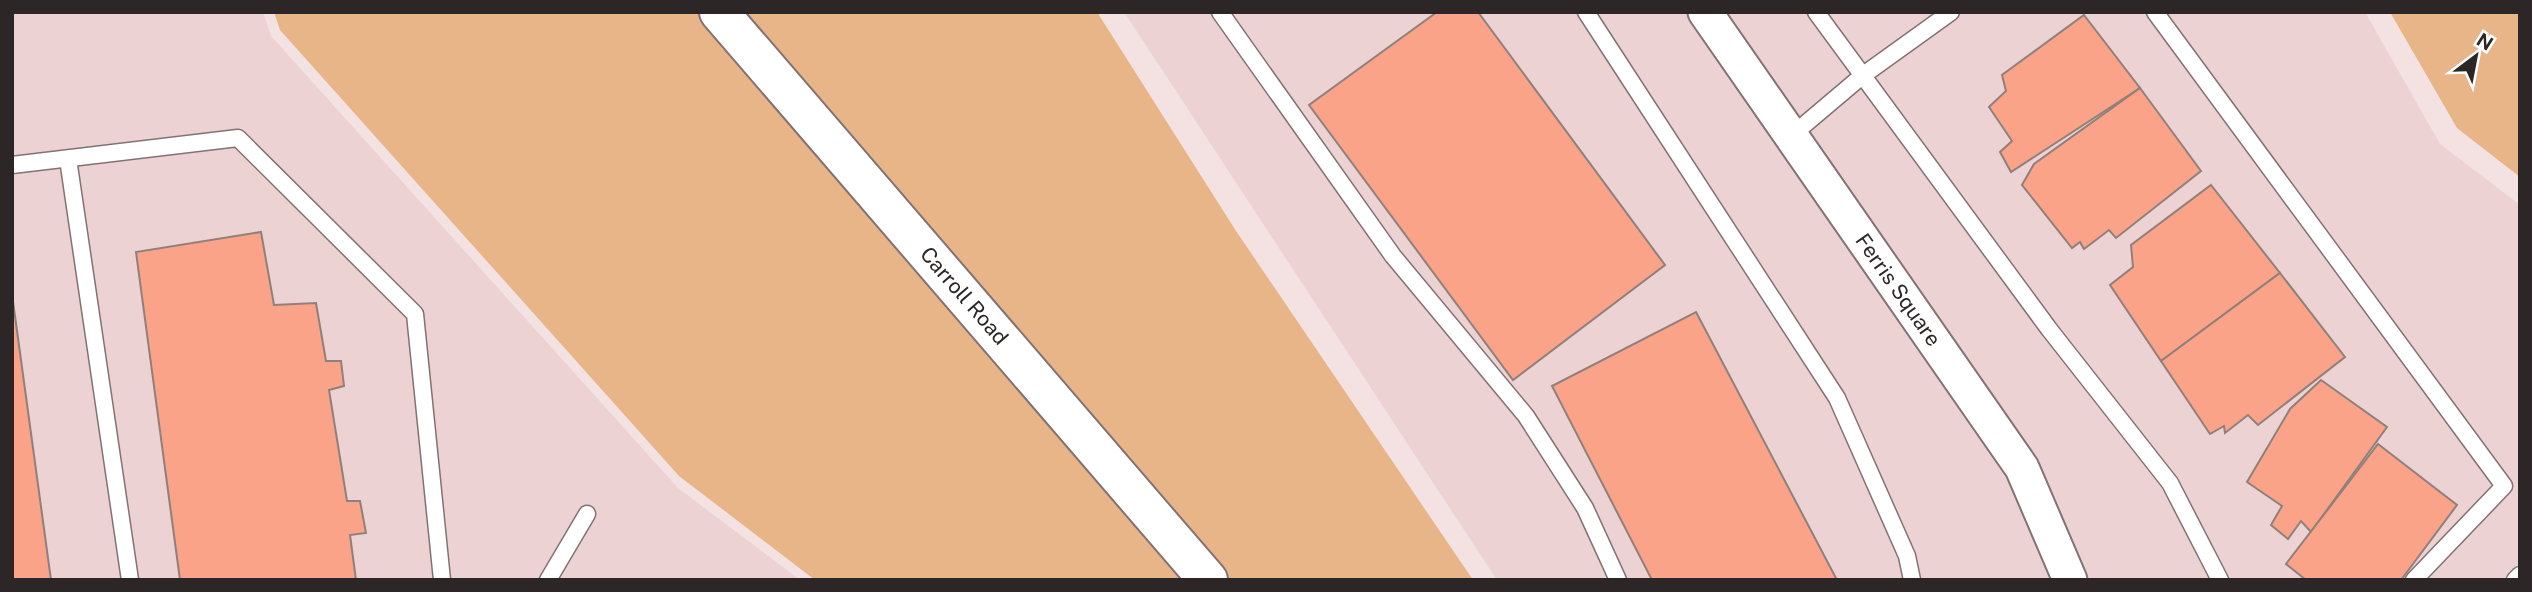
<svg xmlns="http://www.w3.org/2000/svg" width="2532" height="592" viewBox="0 0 2532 592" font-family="'Public Sans',sans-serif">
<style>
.built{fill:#ecd2d3}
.green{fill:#e7b587}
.building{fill:#fba388;stroke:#8f807b;stroke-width:2}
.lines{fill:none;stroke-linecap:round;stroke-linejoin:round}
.lane-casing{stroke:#837273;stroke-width:19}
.street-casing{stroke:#837273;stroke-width:37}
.secondary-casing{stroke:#837273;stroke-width:42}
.lane{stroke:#fff;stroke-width:16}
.street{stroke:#fff;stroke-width:33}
.secondary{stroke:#fff;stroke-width:38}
.labels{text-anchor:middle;stroke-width:5;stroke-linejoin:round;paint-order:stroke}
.street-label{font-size:21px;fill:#2d2626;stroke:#fff}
</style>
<rect width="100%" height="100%" fill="#f4e1e2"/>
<g class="built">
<path d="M12 12H263L271 36 678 488 800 580H12Z"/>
<path d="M1124 12H2365L2440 144 2520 205V580H1497Z"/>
</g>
<g class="green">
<path d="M274 12H1097L1236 231 1473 580H815L679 476 280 30Z"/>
<path d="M2390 12H2520V177L2457 128Z"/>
</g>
<g class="building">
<path d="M1437 12H1478L1665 265 1513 380 1309 105Z"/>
<path d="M2084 15 2140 88 2011 172 2000 152 2012 141 1989 107 2006 91 2002 75Z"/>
<path d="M2140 88 2201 171 2116 238 2109 230 2084 249 2080 242 2072 248 2022 185 2034 164Z"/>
<path d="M2211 185 2280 273 2161 361 2110 285 2133 267 2131 245Z"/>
<path d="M261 232 274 305 316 303 326 361H341L344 386 329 390 347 501H360L366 533 350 535 356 580H180L136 252Z"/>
<path d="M2280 273 2345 357 2258 425 2248 415 2225 433 2224 426 2210 434 2161 361Z"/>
<path d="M12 294 51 580H12Z"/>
<path d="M1696 312 1837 580H1652L1552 386Z"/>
<path d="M2321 380 2387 427 2311 532 2301 521 2288 539 2271 525 2282 506 2247 482 2290 409Z"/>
<path d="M2378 444 2457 505 2401 580H2306L2286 564Z"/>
</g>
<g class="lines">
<g class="lane-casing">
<g id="lane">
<path d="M1220 12 1393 256 1526 416 1585 508 1618 580"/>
<path d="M1586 12 1837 398 1907 556 1912 580"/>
<path d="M1816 12 2049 329 2170 483 2220 580"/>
<path d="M2155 12 2504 486 2414 580"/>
<path d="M1791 136 1862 76 1951 12"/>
<path d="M68 159 130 580"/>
<path d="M12 165 238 138 415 314 442 580"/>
<path d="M548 580 587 514"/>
<path d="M2515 580 2520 575"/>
</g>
</g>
<g class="street-casing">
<path id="street" d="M1705 12 2022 468 2070 580"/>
</g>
<g class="secondary-casing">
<path id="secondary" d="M719 12 1208 580"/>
</g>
<use href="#lane" class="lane"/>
<use href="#street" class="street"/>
<use href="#secondary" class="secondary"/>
</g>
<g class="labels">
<g class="street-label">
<text transform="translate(1898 290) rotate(55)" y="7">Ferris Square</text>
<text transform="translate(964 296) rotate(49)" y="7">Carroll Road</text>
</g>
</g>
<rect width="2532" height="592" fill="none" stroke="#2d2626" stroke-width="28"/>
<g transform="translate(2476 56) rotate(32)" stroke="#ffffff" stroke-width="5" paint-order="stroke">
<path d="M0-5L12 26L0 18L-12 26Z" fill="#2d2626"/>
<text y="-10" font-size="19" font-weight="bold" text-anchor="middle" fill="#2d2626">N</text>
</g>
</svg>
